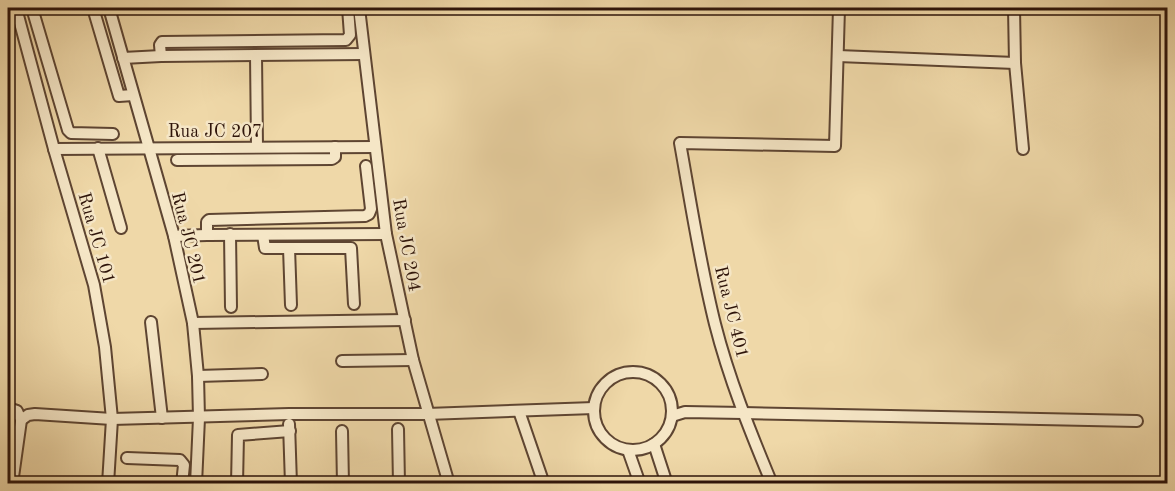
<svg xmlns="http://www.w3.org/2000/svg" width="1175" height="491" viewBox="0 0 1175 491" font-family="'Old Standard TT',serif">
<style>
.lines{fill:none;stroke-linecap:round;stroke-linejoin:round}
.minor-casing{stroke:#5e4532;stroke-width:14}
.minor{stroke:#f5e6c6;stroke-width:10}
.labels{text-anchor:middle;stroke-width:5;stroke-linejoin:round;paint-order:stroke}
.street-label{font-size:18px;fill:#2e140a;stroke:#f5e6c6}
</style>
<rect width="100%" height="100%" fill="#efd8a8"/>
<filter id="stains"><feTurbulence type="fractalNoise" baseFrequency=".00333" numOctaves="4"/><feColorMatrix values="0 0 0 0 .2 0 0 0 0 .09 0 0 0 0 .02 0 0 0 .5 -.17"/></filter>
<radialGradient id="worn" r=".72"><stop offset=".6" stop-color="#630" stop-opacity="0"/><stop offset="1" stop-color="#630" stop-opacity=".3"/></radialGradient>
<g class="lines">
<g class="minor-casing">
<g id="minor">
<path d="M16 8 54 149 94 285 105 347 112 419 108 484"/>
<path d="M32 8 68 130 71 133 113 134"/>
<path d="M93 8 119 96 133 95"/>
<path d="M109 8 174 236 193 323 198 376 199 418 196 484"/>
<path d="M359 8 386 234 413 360 449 484"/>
<path d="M1014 8 1015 63 1023 149"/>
<path d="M256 55 257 147"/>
<path d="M161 56 160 45 162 42 346 40 350 35 348 8"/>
<path d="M838 56 1015 63"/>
<path d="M123 58 161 56 364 54"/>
<path d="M98 148 121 228"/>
<path d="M54 149 375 147"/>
<path d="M177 160 332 159 335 157V147"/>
<path d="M230 234 231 307"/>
<path d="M207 235V222L209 220 365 216 369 214 371 209 366 166"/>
<path d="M263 235 265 248H351L354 304"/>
<path d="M174 236 207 235 386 234"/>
<path d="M289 248 291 305"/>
<path d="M151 322 162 418"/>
<path d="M193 323 405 320"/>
<path d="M342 361 413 360"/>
<circle cx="633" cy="411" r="39"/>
<path d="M198 376 262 374"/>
<path d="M8 408 17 411 21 420 12 484"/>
<path d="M519 411 544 484"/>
<path d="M672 416 685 412 743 413 1137 421"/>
<path d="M21 420 28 415 35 414 112 419 289 414H427L594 408"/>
<path d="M289 424 291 484"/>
<path d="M398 429 399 484"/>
<path d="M342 431 343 484"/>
<path d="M654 444 667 484"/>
<path d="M628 450 640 484"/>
<path d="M127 458 180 460 184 465 182 484"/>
<path d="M237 484 238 435 290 431"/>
<path d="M772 484C750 431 729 379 715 324 700 264 691 204 680 143L835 146 839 8"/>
</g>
</g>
<use href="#minor" class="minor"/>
</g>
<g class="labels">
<g class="street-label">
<text x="215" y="137">Rua JC 207</text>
<text transform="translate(97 238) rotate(74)" y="6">Rua JC 101</text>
<text transform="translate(189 238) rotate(76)" y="6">Rua JC 201</text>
<text transform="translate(407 245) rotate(80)" y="6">Rua JC 204</text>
<text transform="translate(732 312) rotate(76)" y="6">Rua JC 401</text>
</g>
</g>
<rect width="1175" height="491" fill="none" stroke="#efd8a8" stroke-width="30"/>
<rect x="9" y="9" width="1157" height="473" fill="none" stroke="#2e140a" stroke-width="3"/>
<rect x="15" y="15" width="1145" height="461" fill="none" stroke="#2e140a" stroke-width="1.5"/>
<rect width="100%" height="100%" filter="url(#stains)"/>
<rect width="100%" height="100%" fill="url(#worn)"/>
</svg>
